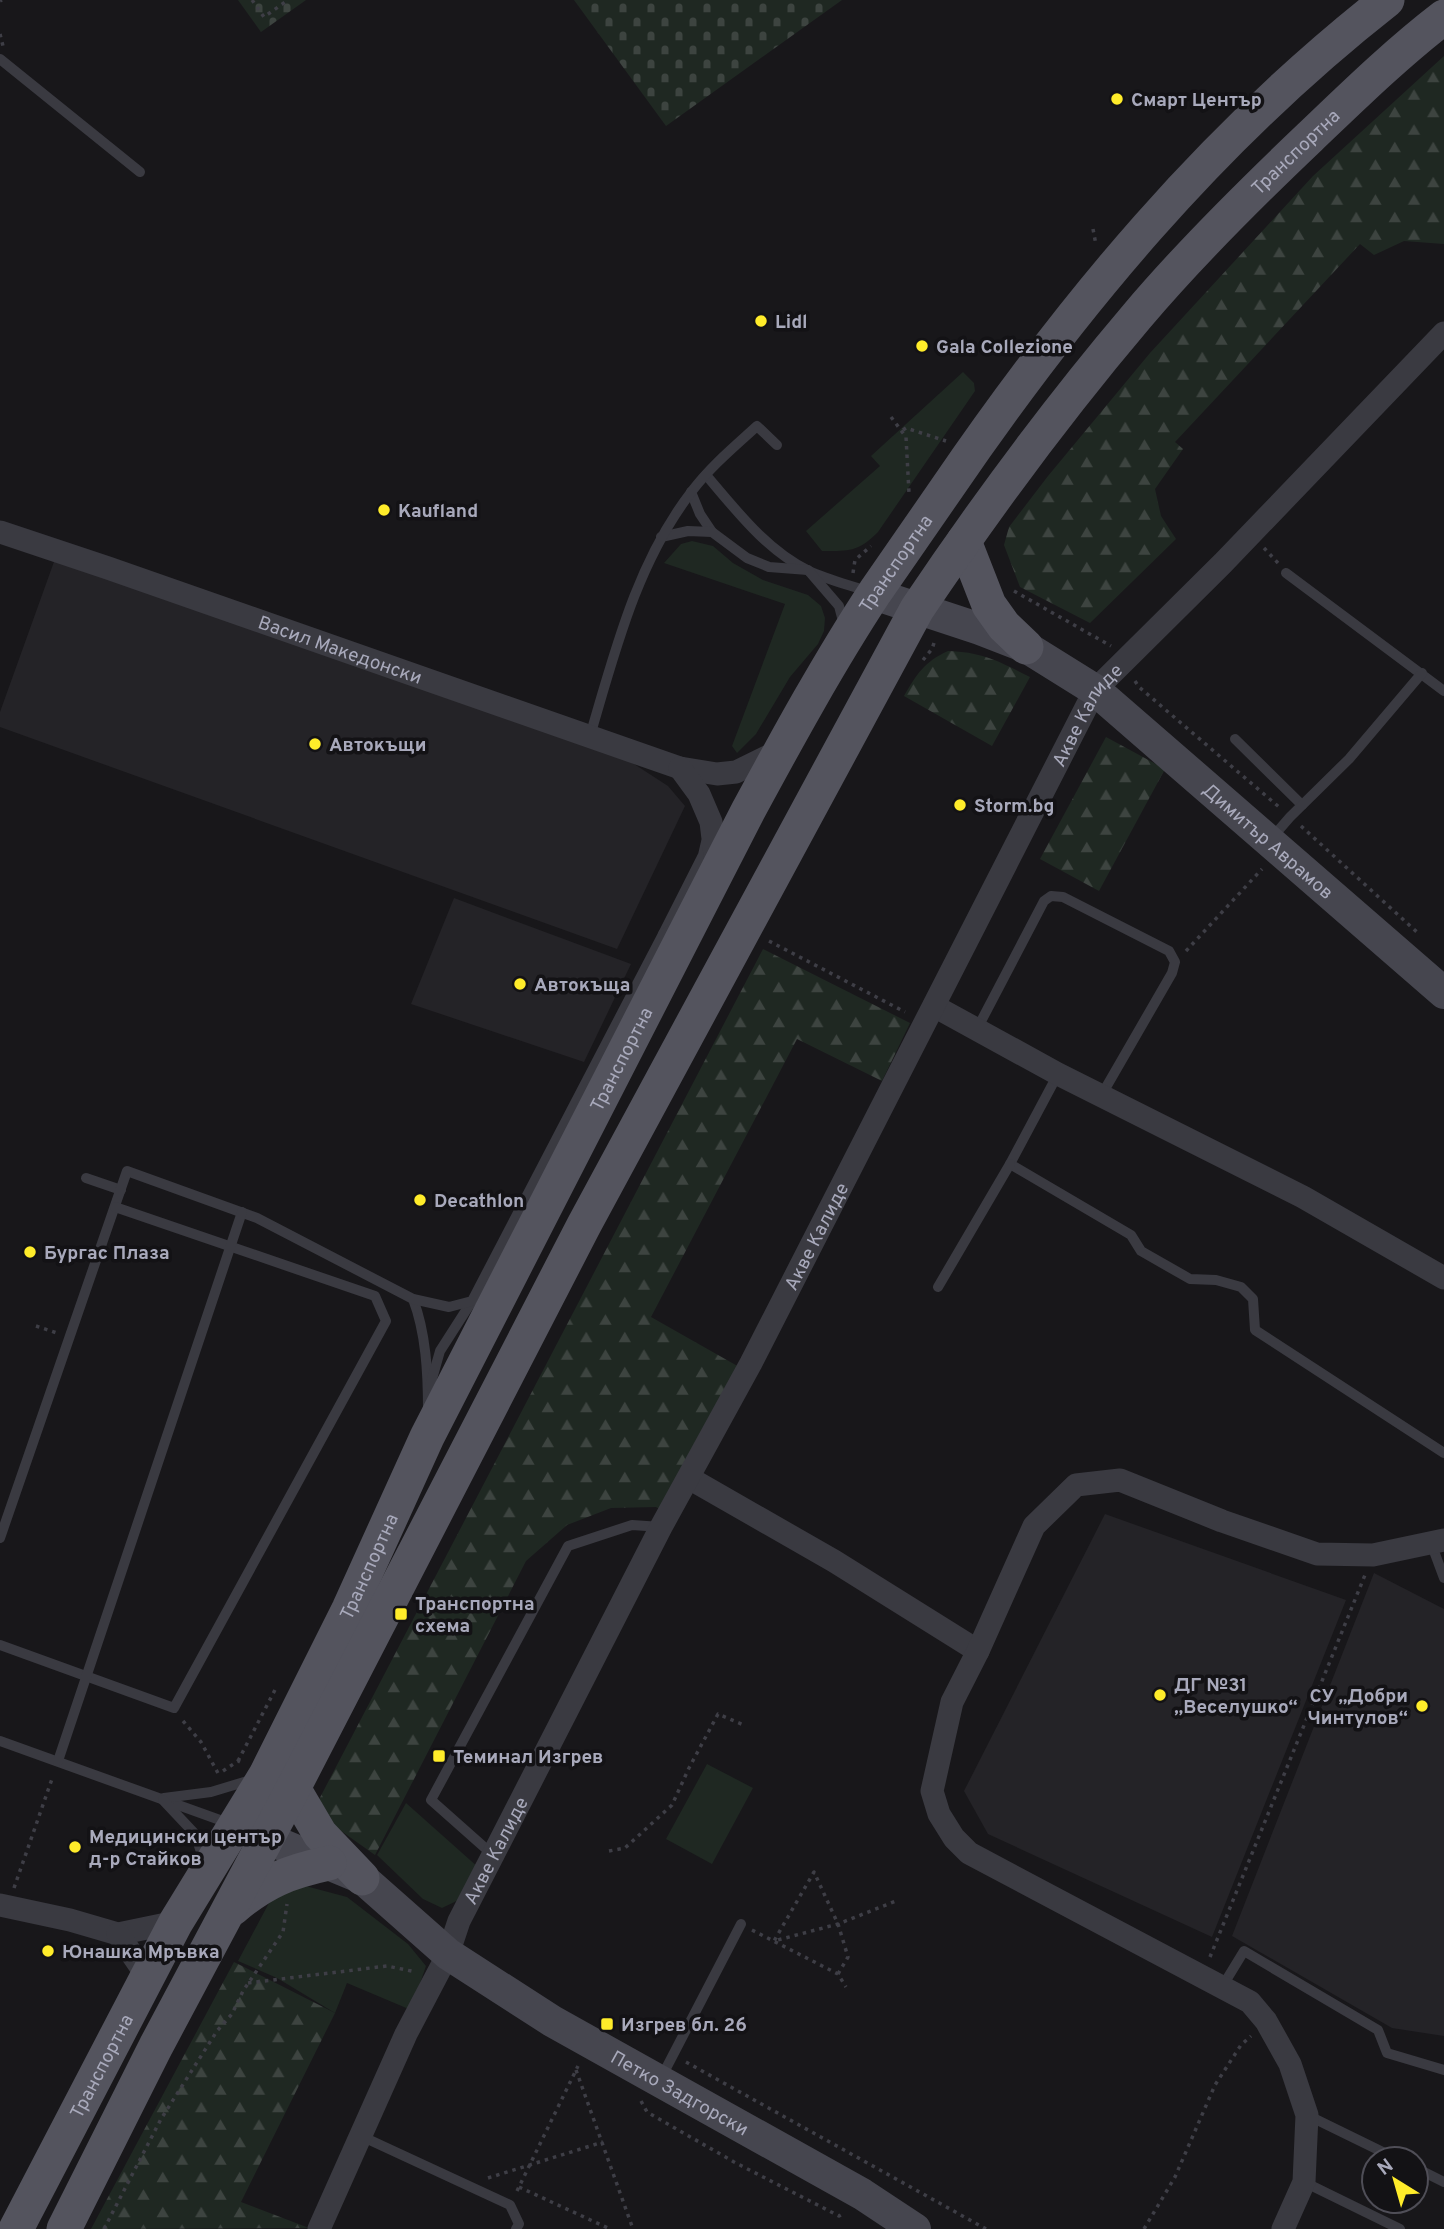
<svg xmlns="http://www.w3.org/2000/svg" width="1444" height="2229" viewBox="0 0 1444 2229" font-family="Overpass,sans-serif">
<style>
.built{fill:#242327}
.grass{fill:#1f2822}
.forest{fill:url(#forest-firs)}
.cemetery{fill:url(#cemetery-stones)}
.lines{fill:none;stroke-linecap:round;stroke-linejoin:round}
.path{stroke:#3e3e46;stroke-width:3.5;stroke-dasharray:3.5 5;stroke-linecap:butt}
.lane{stroke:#3a3a41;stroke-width:10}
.street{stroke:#3a3a41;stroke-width:23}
.secondary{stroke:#46464f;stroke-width:32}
.primary{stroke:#54545e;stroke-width:35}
.poi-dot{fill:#ffec2a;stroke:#131215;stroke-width:2.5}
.labels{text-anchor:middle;stroke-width:7;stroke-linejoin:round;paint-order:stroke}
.poi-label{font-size:19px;font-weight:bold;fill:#a8a9bb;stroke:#131215;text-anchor:start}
.street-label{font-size:19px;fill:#a8a9bb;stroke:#131215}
</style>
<defs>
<pattern id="forest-firs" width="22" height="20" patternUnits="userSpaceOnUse" patternTransform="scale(1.75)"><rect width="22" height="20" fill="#1f2822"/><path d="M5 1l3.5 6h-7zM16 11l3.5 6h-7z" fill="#3d4440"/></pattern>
<pattern id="cemetery-stones" width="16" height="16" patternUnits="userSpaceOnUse" patternTransform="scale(1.75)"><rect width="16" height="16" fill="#1f2822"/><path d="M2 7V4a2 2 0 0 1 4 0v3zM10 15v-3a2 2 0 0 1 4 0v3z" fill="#3d4440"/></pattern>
</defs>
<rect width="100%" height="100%" fill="#18171a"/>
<g class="built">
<path d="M55 559 631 762 668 786 685 806 617 949 0 727V712Z"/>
<path d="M454 898 631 964 584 1062 411 1004Z"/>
<path d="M1105 1514 1346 1600 1212 1937 988 1834 964 1791Z"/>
<path d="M1374 1573 1444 1609V2036L1392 2028 1232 1936Z"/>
</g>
<g class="grass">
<path d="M963 372 974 383 975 391 878 532C858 552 850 551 822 551L806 531 880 466 871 456Z"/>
<path d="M692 541 713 546 733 563 763 580 808 595 821 606 825 618 824 631 818 644 790 677 756 734 737 753 732 746 785 604 664 563 681 544Z"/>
<path d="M707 1764 753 1788 712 1864 666 1839Z"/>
<path d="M406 1803 479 1868 467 1896 442 1908 423 1899 377 1855Z"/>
<path d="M298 1884 347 1897 408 1944 426 1966 411 2010 347 1983 335 2013 277 1978 238 1961 278 1886Z"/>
</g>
<g class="forest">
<path d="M1444 56V244L1404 241 1374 255 1360 244 1175 442 1183 449 1155 489 1161 516 1176 539 1090 623 1020 587 1004 545 1009 527 1048 476 1150 353 1313 176Z"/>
<path d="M948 651C983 652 1000 662 1030 677L992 746 904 696C917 674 924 662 948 651Z"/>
<path d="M1106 737 1165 769 1099 891 1040 859Z"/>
<path d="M763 949 910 1023 882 1081 797 1039 651 1317 748 1372 674 1517 656 1507 611 1508 567 1525 526 1561 375 1855 313 1811Z"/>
<path d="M234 1962 335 2013 241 2202 309 2228 91 2229Z"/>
</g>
<g class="cemetery">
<path d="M238 0H306L261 32Z"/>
<path d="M574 0H842L666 126Z"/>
</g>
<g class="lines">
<g class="path">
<path d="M252 0 264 17 288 0"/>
<path d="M0 1 2 0"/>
<path d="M0 34 3 46"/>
<path d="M1093 229 1096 245"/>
<path d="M891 417 906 437 909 493"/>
<path d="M903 430 906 428 946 441"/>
<path d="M1264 548 1278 563"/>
<path d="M853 573 855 560 871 546"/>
<path d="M1014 591 1111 646"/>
<path d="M923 660 932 649 935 640"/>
<path d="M1135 681 1139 687 1279 807"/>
<path d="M1301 826 1419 934"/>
<path d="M769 941 905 1012"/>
<path d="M1186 951 1262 869"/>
<path d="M36 1326 57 1333"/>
<path d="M183 1721 201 1742 219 1775"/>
<path d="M238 1761 276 1688"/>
<path d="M223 1771 238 1761 240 1762"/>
<path d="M609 1851 625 1848 672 1805 689 1768 718 1714 746 1726"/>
<path d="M14 1888 53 1776"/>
<path d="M752 1930 838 1974 846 1987"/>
<path d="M1210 1957 1365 1575"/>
<path d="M838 1974 848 1957 838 1924 814 1872 774 1941 838 1924 896 1901"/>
<path d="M248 1983 387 1966 416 1972"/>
<path d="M686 2062 986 2229"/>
<path d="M576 2070 633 2229"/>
<path d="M641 2101 647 2112 734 2162 839 2216 844 2213"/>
<path d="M488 2178 603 2142"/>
<path d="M519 2187 610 2229"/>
<path d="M517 2191 578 2066"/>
<path d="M104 2229 161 2119 217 2031 232 2014 243 1991 283 1932 287 1904"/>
<path d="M1144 2229 1175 2177 1215 2085 1241 2045 1251 2036"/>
</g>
<g class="lane">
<path d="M0 59 140 172"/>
<path d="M706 475C736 510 766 550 809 571 828 580 850 585 870 592"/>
<path d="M691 492 700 514 712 532"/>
<path d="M661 537 688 531 712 532 747 558 769 567 808 570 839 606 844 625"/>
<path d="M1286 573 1444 691"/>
<path d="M590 736C615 651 637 562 692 491 711 466 734 447 757 426L777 445"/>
<path d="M1235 739 1302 805"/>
<path d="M1270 840 1290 817 1349 759 1422 673"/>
<path d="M663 934 703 855 706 842"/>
<path d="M977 1029 1044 901 1051 896 1063 897 1169 951 1175 962 1172 973 1101 1096"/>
<path d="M1058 1074 1010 1164 1131 1235 1141 1251 1190 1279 1216 1280 1241 1287 1253 1299 1255 1330 1444 1453"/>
<path d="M86 1178 121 1190"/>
<path d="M938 1287 1010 1164"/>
<path d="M413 1299C426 1333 428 1373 428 1410"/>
<path d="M430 1386 440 1351 472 1301"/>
<path d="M0 1538 127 1171 257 1218 413 1299 449 1307 472 1301 663 934 678 926"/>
<path d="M1431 1543 1444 1578"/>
<path d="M0 1645 174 1708 386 1321 375 1296 115 1207"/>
<path d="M0 1741 231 1824"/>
<path d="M58 1761 242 1212"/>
<path d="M164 1798 211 1792 254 1779"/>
<path d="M163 1800 195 1834 204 1861"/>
<path d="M493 1855 431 1800 568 1546 632 1525 661 1527"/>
<path d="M1222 1987 1244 1951 1378 2030 1387 2053 1444 2070"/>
<path d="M660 2080 741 1924"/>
<path d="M1307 2115 1397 2159"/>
<path d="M361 2136 510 2205 519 2224 516 2229"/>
<path d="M1416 2168 1444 2182"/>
<path d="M1304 2182 1400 2229"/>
</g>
<g class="street">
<path id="s1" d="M0 532 108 568 680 768 717 774 736 772 781 750"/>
<path d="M680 768 699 794 711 822 717 871"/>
<path d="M934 1006 1058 1074 1303 1197 1444 1278"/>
<path d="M689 1478 834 1561 978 1651"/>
<path d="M0 1905 70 1920 118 1934 176 1922"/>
<path d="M118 1934 147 1976"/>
<path id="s2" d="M319 2229 406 2034 448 1954 459 1921 493 1855 661 1527 751 1363 1095 690 1223 563 1444 333"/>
<path d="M1283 2229 1304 2182 1307 2115 1290 2064 1266 2021 1250 2002 969 1853 954 1838 939 1814 932 1791 952 1702 978 1651 1034 1526 1076 1485 1120 1480 1222 1521 1317 1554 1373 1555 1444 1540"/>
</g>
<g class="secondary">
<path id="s3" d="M874 594 980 629 1026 647 1095 690 1444 993"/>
<path id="s4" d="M244 1829 362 1878 448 1954 552 2021 862 2194 915 2229"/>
</g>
<g class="primary">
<path d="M964 541 989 605 1004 626 1026 647"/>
<path d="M293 1788 320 1834 362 1878"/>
<path d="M233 1908C265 1881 288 1872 329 1863"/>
<path id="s5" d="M16 2229 176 1922 266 1775 349 1609 427 1437 748 811C788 737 829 662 875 592 899 557 923 523 947 488 1073 304 1211 138 1387 0"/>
<path id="s6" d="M64 2229 156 2046 287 1800 584 1225 917 609C985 508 1058 409 1137 316 1190 253 1250 194 1310 137 1353 96 1397 53 1444 17"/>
</g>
</g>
<g class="poi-dot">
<circle cx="1117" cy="99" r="7"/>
<circle cx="761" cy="321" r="7"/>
<circle cx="922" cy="346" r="7"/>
<circle cx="384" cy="510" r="7"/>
<circle cx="315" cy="744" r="7"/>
<circle cx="960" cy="805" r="7"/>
<circle cx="520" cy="984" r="7"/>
<circle cx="420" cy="1200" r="7"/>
<circle cx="30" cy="1252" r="7"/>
<rect x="394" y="1607" width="14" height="14" rx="3.5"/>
<circle cx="1160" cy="1695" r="7"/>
<circle cx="1422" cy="1706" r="7"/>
<rect x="432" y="1749" width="14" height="14" rx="3.5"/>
<circle cx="75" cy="1847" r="7"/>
<circle cx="48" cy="1951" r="7"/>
<rect x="600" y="2017" width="14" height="14" rx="3.5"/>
</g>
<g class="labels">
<g class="poi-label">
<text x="1131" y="106">Смарт Център</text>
<text x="775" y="328">Lidl</text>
<text x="936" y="353">Gala Collezione</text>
<text x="398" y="517">Kaufland</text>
<text x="329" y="751">Автокъщи</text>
<text x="974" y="812">Storm.bg</text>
<text x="534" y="991">Автокъща</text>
<text x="434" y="1207">Decathlon</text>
<text x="44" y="1259">Бургас Плаза</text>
<text x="415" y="1610">Транспортна<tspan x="415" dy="22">схема</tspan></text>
<text x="1174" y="1691">ДГ №31<tspan x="1174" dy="22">„Веселушко“</tspan></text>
<text x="1408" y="1702" text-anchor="end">СУ „Добри<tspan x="1408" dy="22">Чинтулов“</tspan></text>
<text x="453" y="1763">Теминал Изгрев</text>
<text x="89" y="1843">Медицински център<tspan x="89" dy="22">д-р Стайков</tspan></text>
<text x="62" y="1958">Юнашка Мръвка</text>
<text x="621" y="2031">Изгрев бл. 26</text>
</g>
<g class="street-label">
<text dy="7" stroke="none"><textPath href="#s6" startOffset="2426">Транспортна</textPath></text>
<text dy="7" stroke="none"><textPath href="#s5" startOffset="1885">Транспортна</textPath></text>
<text dy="7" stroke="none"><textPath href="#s1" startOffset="360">Васил Македонски</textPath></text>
<text dy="7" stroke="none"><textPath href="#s2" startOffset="1699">Акве Калиде</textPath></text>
<text dy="7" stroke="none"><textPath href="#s3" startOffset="472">Димитър Аврамов</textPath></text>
<text dy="7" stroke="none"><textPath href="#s5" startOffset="1318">Транспортна</textPath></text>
<text dy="7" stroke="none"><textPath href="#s2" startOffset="1111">Акве Калиде</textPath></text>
<text dy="7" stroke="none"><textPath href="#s5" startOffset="751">Транспортна</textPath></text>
<text dy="7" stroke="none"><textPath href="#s2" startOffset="418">Акве Калиде</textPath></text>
<text dy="7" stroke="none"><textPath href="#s5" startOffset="184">Транспортна</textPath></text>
<text dy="7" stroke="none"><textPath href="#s4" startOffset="513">Петко Задгорски</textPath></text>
</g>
</g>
<g transform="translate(1395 2180) rotate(323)"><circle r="33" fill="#131215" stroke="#4f4e57" stroke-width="2"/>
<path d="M0-5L12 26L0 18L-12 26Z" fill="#ffec2a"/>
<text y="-10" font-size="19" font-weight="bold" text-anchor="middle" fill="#a8a9bb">N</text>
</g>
</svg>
